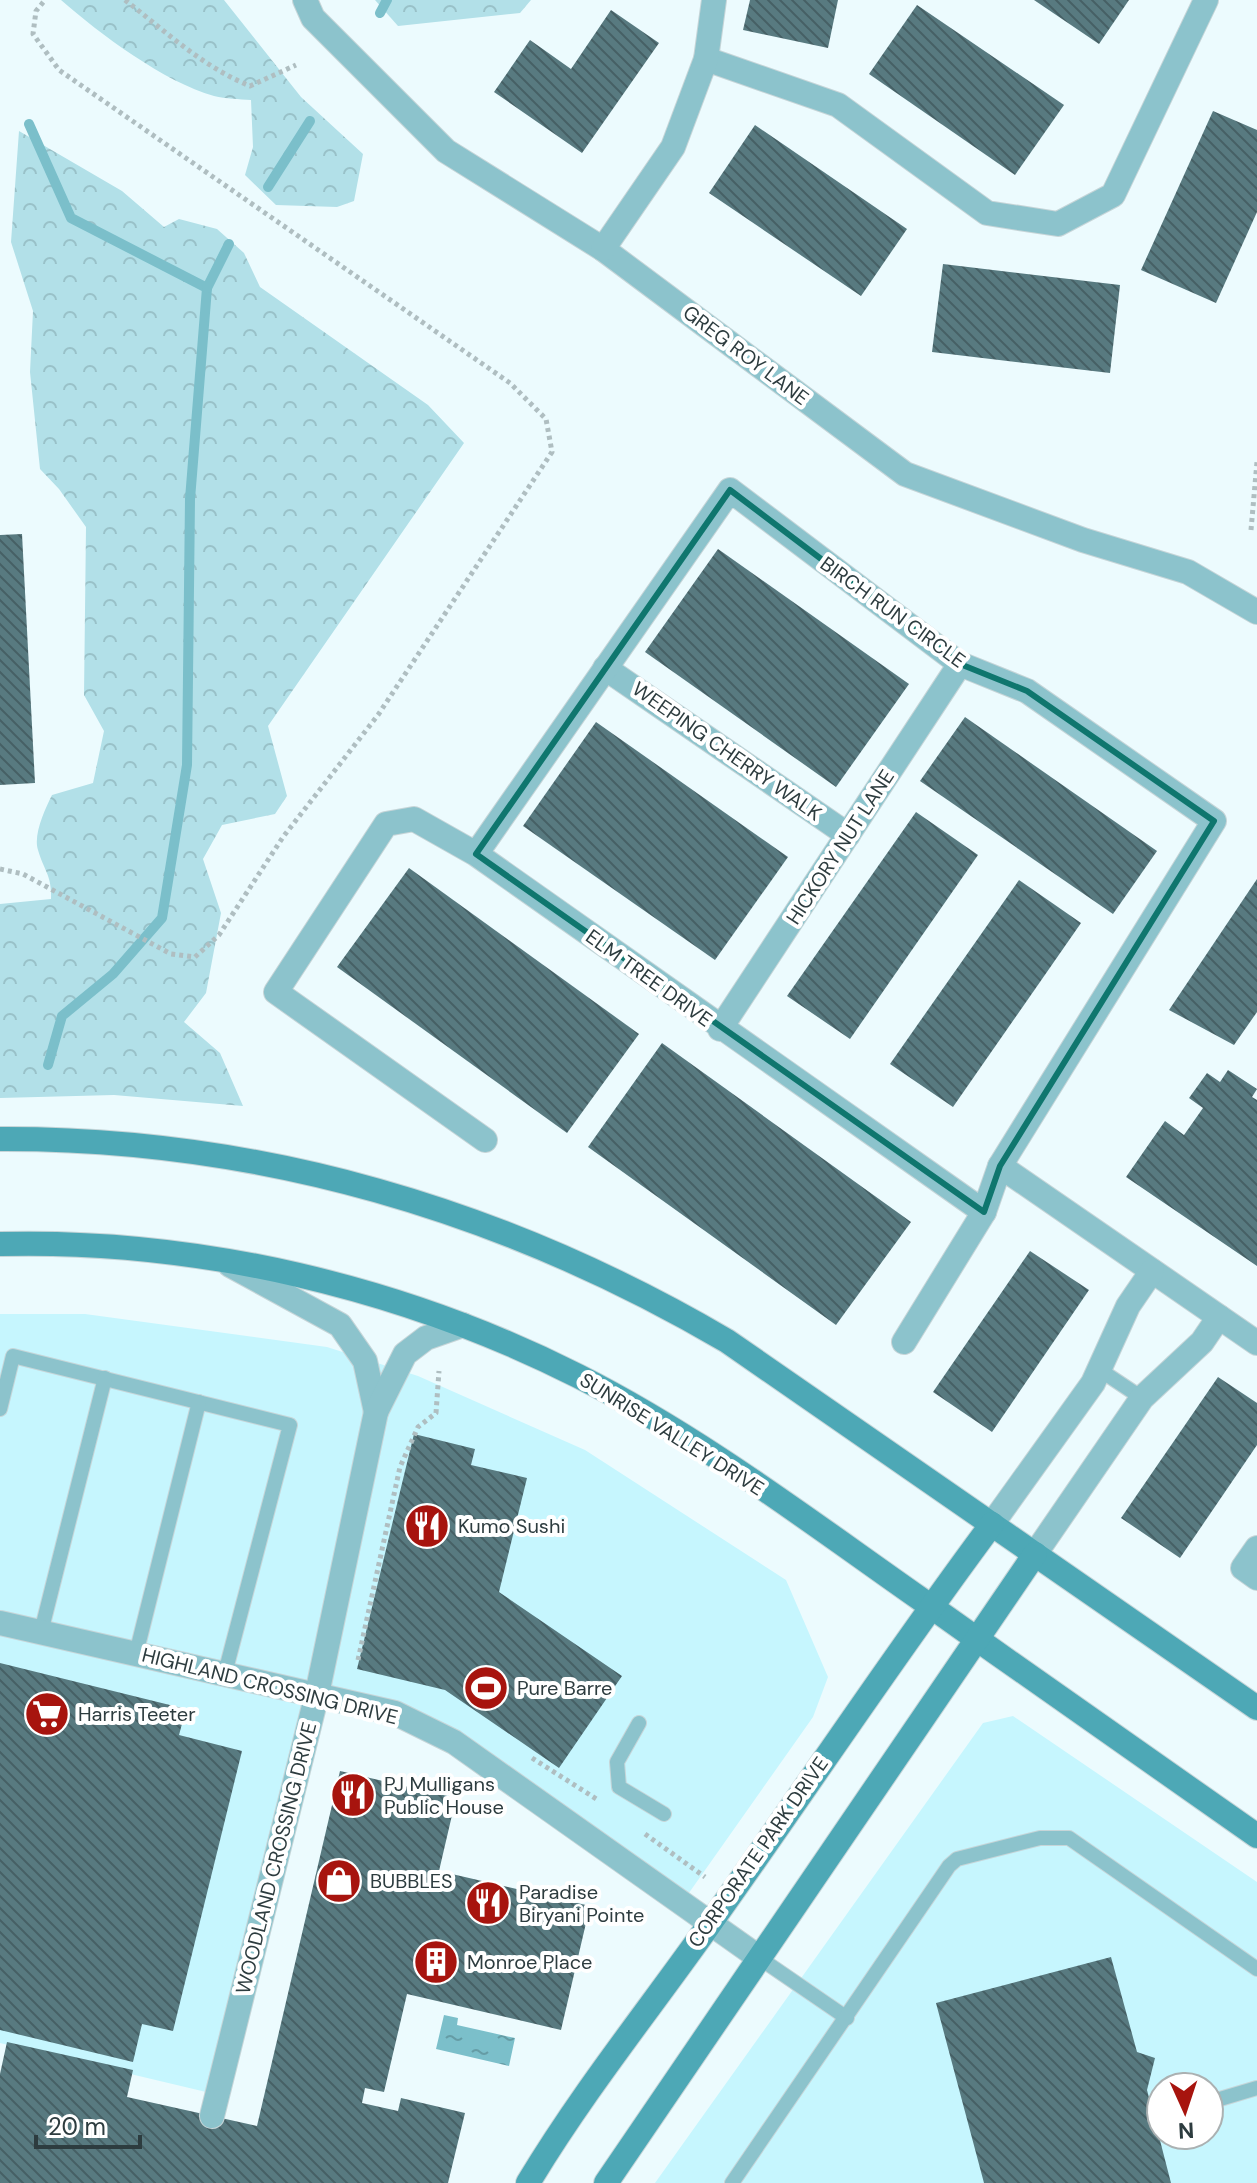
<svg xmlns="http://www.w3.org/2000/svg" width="1257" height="2183" viewBox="0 0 1257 2183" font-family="'DM Sans',sans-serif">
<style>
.built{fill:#c6f6fe;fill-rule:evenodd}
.forest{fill:url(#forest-crowns)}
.water{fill:url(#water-ripples)}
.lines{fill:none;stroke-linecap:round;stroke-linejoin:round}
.stream{stroke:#7bbfca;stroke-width:10}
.building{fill:url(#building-back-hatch)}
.lane-casing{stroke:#c6d5d8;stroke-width:16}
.street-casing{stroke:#c6d5d8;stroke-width:26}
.secondary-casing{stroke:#c6d5d8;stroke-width:26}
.path{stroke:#afbec1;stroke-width:5;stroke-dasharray:4 4;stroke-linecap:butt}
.lane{stroke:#8cc3cc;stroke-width:14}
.street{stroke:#8cc3cc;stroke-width:24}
.secondary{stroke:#4da8b6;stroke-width:24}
.marked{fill:none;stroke:#0f766e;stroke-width:6;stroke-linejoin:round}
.labels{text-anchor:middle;stroke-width:8;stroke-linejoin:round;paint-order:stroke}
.street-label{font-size:20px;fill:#2d3c3f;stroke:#fff}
.poi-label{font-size:20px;fill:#2d3c3f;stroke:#fff;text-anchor:start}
</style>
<defs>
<pattern id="forest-crowns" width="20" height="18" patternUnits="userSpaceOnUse" patternTransform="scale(2)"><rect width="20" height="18" fill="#b2e0e8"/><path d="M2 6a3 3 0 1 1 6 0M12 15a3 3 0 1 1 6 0" fill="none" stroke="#99c1c8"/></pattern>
<pattern id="water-ripples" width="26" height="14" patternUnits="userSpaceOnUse" patternTransform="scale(2)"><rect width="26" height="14" fill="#7bbfca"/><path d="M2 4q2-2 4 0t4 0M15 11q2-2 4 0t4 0" fill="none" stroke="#659ca5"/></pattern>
<pattern id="building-back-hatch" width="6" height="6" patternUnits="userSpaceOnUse" patternTransform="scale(2)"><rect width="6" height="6" fill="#587a80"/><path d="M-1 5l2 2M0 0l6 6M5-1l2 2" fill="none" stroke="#466065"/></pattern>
</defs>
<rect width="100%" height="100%" fill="#ecfbfe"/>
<g class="built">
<path d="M0 1314H85L327 1347 418 1376 585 1450 786 1580 828 1677 813 1717 679 1907 418 1729 313 1704 223 2096 0 2043Z"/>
<path d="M1013 1716 1257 1882V2183H655L983 1723ZM1161 2087H1209V2135H1161Z"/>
</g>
<g class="forest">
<path d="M61 0H224L301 97 363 154 354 201 337 207 276 205 245 175 253 147 251 100C239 99 226 99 214 96 164 82 100 34 61 0Z"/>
<path d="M375 0H531L520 13 398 26Z"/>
<path d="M19 131 122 191 164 227 179 219 217 229 244 253 260 287 428 405 464 443 268 726 287 796 275 814 222 825 203 859 221 913 206 993 184 1022 220 1053 243 1106 114 1095 0 1098V904L51 899C52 875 44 871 38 850 33 835 45 809 52 795L93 783 104 731 84 695 86 527 59 489 40 469 30 372 33 311 11 242Z"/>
</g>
<path class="water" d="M444 2015 458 2018 457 2025 515 2038 509 2066 436 2049Z"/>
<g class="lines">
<g class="stream">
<path d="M380 13 387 0"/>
<path d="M29 124 71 218 207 288 190 499 187 765 162 918 113 974 62 1016 48 1065"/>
<path d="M268 187 310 121"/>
<path d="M207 288 229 244"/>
</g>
</g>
<g class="building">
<path d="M750 0H838L828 48 743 30Z"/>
<path d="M1034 0H1129L1099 44Z"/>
<path d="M917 5 1064 105 1015 175 869 74Z"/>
<path d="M611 10 659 43 582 153 494 92 530 40 571 69Z"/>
<path d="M1213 111 1257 130V212L1216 303 1141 270Z"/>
<path d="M755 125 907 229 861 296 709 193Z"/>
<path d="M943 264 1120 285 1110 373 932 352Z"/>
<path d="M22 534 35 783 0 785V535Z"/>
<path d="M718 549 909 684 836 787 645 652Z"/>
<path d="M965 717 1157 851 1113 914 920 781Z"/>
<path d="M596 722 788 857 715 960 523 826Z"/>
<path d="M916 812 978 855 850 1039 787 996Z"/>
<path d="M409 868 639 1034 567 1133 337 967Z"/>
<path d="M1257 879V1012L1234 1045 1169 1010Z"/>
<path d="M1019 880 1081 923 953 1107 890 1064Z"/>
<path d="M662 1043 911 1222 836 1325 588 1147Z"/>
<path d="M1228 1070 1257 1089 1252 1097 1257 1100V1266L1126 1177 1165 1121 1184 1135 1203 1108 1189 1098 1207 1073 1220 1082Z"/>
<path d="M1030 1251 1089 1290 992 1432 933 1392Z"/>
<path d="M1218 1377 1257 1403V1445L1180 1558 1121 1518Z"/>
<path d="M414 1434 475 1449 471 1465 527 1478 499 1592 622 1676 559 1768 445 1690 357 1669Z"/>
<path d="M0 1663 186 1709 179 1735 242 1751 173 2031 142 2024 133 2062 0 2030Z"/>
<path d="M340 1771 456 1798 439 1871 590 1906 561 2030 407 1994 384 2092 365 2088 362 2103 398 2111 401 2098 465 2113 448 2183H0V2074L7 2042 133 2070 127 2097 257 2126Z"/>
<path d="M1111 1957 1137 2052 1155 2058 1147 2090 1171 2183H984L936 2003Z"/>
</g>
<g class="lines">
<g class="lane-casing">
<g id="lane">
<path d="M1100 1370 1142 1398"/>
<path d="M0 1409 13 1356 290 1425 225 1673"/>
<path d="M41 1632 105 1378"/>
<path d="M136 1654 199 1402"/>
<path d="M639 1723 617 1762 619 1787 664 1814"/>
<path d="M758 1957 847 2018"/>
<path d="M1220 2099 1257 2088"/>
<path d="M732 2183 949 1866 957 1859 1040 1838H1069L1257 1969"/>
</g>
</g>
<g class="street-casing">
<g id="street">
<path d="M305 0 313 18 446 151 603 249 905 474 1083 540 1188 572 1257 612"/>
<path d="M706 59 838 105 987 213 1058 224 1113 195 1206 0"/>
<path d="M603 249 673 147 706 59 714 0"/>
<path d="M605 668 848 835"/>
<path d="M476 854 730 490 960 664 1027 691 1214 821 1000 1166 984 1212 476 854 414 819 386 824 276 992 485 1140"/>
<path d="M720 1029 960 664"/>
<path d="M1000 1166 1257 1343"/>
<path d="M230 1265 340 1325 365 1361 376 1412"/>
<path d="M904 1342 984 1212"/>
<path d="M992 1524 1093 1383 1128 1306 1152 1271"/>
<path d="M1257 1548 1243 1568 1257 1578"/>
<path d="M1035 1554 1142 1398 1202 1342 1219 1317"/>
<path d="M0 1623 395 1713 454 1742 758 1957"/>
<path d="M212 2116 317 1694 376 1412 405 1354 426 1338 463 1325"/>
</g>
</g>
<g class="secondary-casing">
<g id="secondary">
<path d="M0 1139C259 1138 504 1210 727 1341L1257 1708"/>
<path d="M0 1244C198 1239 402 1287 578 1376 699 1437 809 1521 919 1598 1031 1678 1144 1756 1257 1836"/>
<path d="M528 2183C582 2093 648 2011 709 1925 804 1792 894 1655 992 1524"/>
<path d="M606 2183 1035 1554"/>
</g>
</g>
<g class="path">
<path d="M125 0C165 31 203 67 250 86L296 65"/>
<path d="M1251 530 1257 462"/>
<path d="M0 869 23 874 171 954 195 957 219 935 283 837 378 715 552 452 546 419 510 383 59 70 33 34 36 11 45 0"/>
<path d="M358 1660 400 1467 418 1427 436 1413 439 1371"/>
<path d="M532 1758 598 1800"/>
<path d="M645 1834 705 1877"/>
</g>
<use href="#lane" class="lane"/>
<use href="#street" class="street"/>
<use href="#secondary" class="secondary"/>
</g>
<path class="marked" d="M730 490 960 664 1027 691 1214 821 1000 1166 984 1212 476 854Z"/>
<defs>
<g id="restaurant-disc" transform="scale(2.3)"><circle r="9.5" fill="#a7140e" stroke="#fff"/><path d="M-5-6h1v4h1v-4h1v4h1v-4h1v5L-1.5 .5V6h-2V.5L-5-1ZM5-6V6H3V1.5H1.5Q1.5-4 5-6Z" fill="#fff"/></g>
<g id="stadium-disc" transform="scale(2.3)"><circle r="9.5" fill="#a7140e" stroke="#fff"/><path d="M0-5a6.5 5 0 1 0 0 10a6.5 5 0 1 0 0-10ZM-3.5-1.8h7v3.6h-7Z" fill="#fff"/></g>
<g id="supermarket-disc" transform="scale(2.3)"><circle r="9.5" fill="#a7140e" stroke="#fff"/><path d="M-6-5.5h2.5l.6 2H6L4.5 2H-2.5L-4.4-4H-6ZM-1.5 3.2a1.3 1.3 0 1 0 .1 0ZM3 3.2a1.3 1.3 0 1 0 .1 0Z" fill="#fff"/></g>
<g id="shop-disc" transform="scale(2.3)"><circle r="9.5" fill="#a7140e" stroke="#fff"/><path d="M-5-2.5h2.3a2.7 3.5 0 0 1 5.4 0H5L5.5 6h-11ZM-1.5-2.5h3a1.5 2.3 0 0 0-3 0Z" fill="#fff"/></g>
<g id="building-disc" transform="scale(2.3)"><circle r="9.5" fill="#a7140e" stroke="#fff"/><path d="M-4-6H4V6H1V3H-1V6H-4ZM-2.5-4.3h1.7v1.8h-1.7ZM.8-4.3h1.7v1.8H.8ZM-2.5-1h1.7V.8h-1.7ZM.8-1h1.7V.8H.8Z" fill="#fff"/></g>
</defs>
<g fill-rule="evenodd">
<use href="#restaurant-disc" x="427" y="1526"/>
<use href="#stadium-disc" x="486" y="1688"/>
<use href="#supermarket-disc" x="47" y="1714"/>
<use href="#restaurant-disc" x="353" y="1795"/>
<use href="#shop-disc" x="339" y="1881"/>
<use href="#restaurant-disc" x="488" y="1903"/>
<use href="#building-disc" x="436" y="1962"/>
</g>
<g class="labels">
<g class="street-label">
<text transform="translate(746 355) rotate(37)" y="7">GREG ROY LANE</text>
<text transform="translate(893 612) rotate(36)" y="7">BIRCH RUN CIRCLE</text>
<text transform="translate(727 751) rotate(35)" y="7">WEEPING CHERRY WALK</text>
<text transform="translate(840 847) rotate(-57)" y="7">HICKORY NUT LANE</text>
<text transform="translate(649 978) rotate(36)" y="7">ELM TREE DRIVE</text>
<text transform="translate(672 1434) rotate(32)" y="7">SUNRISE VALLEY DRIVE</text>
<text transform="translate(270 1686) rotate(14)" y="7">HIGHLAND CROSSING DRIVE</text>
<text transform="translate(758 1852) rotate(-55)" y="7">CORPORATE PARK DRIVE</text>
<text transform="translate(276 1858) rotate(-76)" y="7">WOODLAND CROSSING DRIVE</text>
</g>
<g class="poi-label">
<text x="458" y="1533">Kumo Sushi</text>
<text x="517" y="1695">Pure Barre</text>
<text x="78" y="1721">Harris Teeter</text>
<text x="384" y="1791">PJ Mulligans<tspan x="384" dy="23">Public House</tspan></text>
<text x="370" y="1888">BUBBLES</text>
<text x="519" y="1899">Paradise<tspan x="519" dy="23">Biryani Pointe</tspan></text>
<text x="467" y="1969">Monroe Place</text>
</g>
</g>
<g transform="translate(1185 2111) rotate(177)"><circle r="38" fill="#ffffff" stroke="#abb1b2" stroke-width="2"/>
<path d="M0-6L14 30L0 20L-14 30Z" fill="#a7140e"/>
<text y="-12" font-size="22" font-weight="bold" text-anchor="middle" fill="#2d3c3f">N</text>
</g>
<path d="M36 2135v12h104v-12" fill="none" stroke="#2d3c3f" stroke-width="4"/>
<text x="48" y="2135" font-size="24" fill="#2d3c3f" stroke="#ffffff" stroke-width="6" paint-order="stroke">20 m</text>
</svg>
